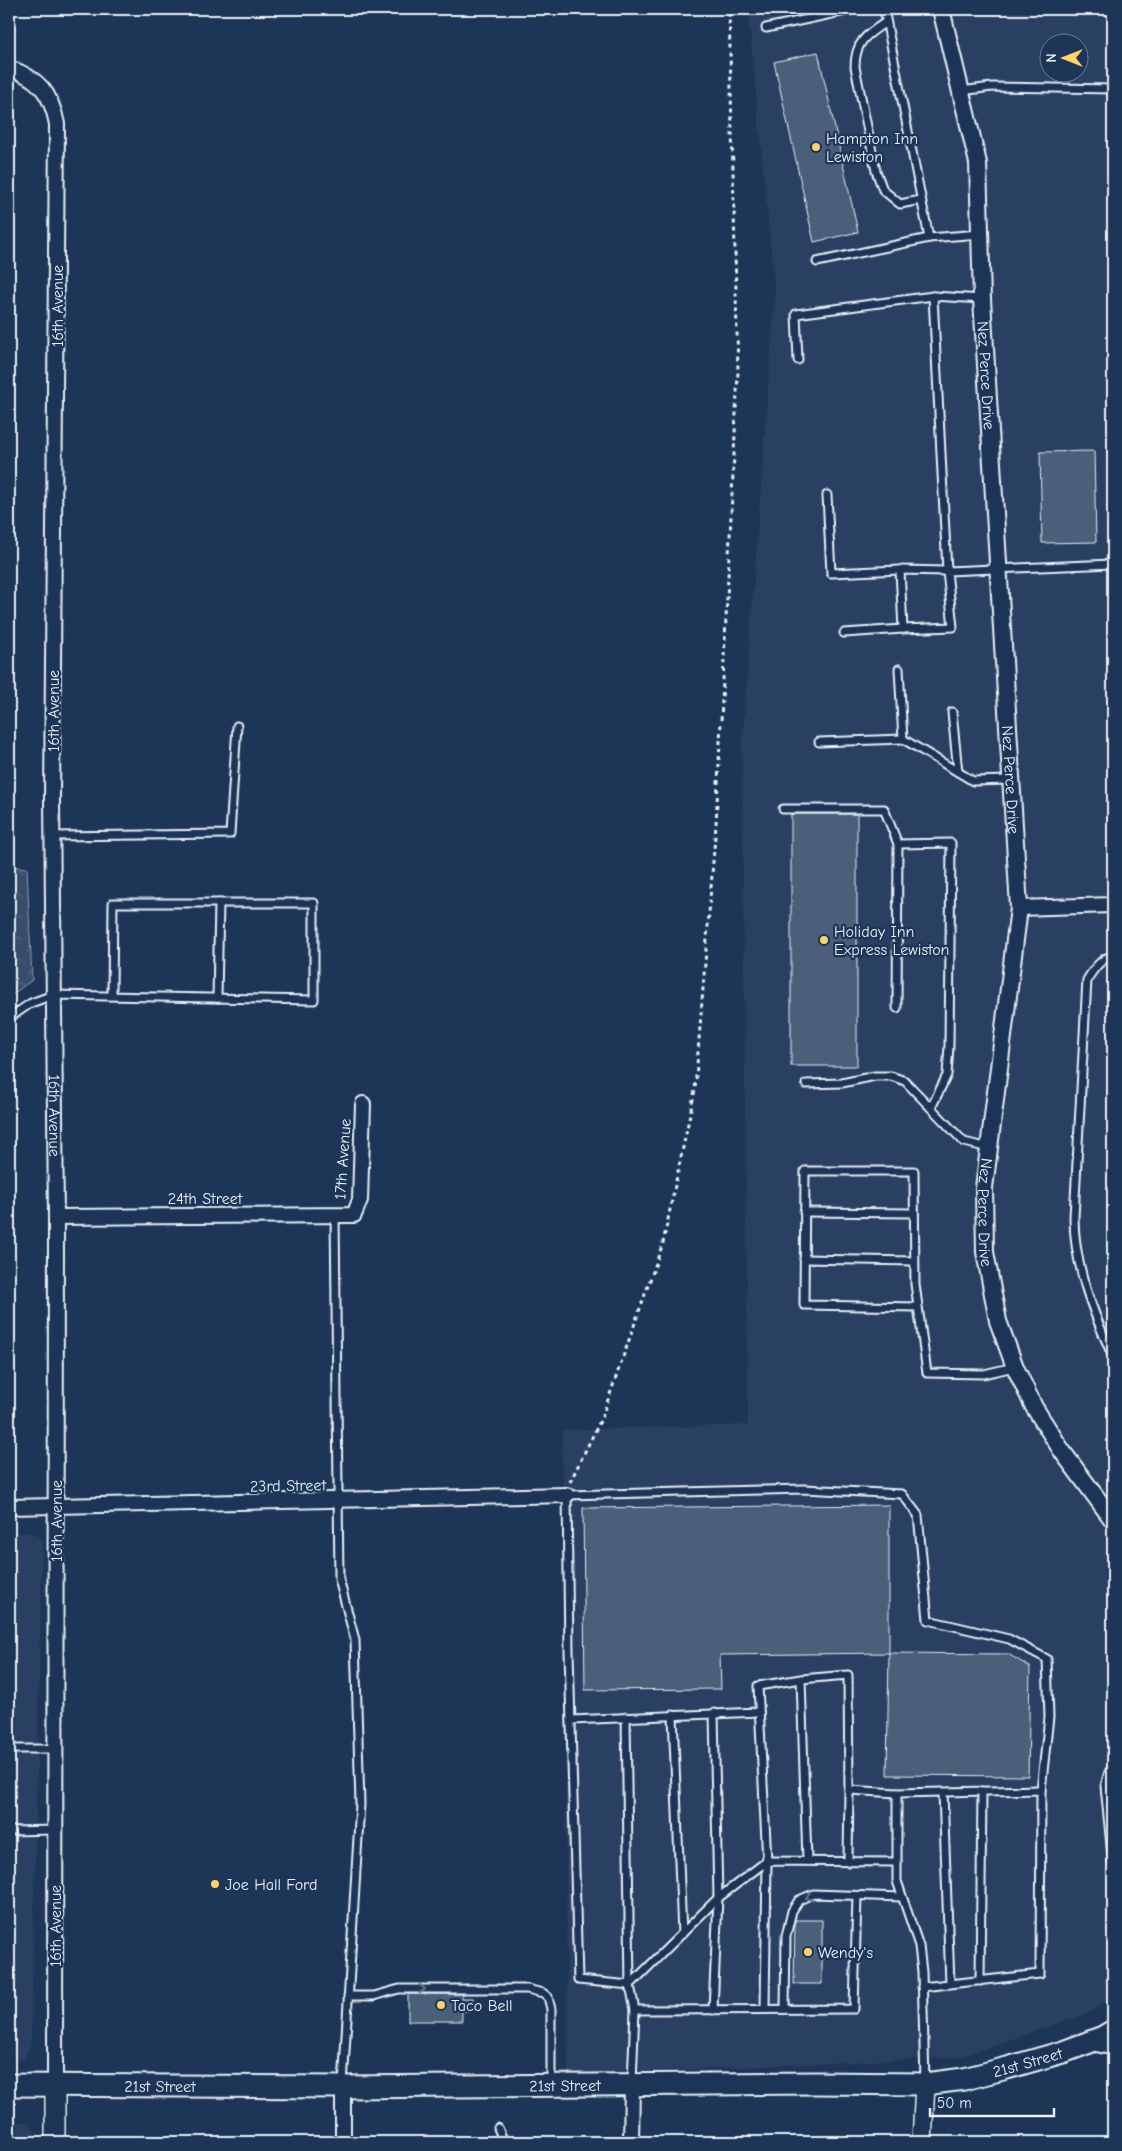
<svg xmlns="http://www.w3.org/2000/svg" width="1122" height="2151" viewBox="0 0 1122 2151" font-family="'Comic Neue',sans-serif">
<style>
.built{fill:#2a4162;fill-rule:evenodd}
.park{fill:url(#park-crowns);stroke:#909fb2}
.building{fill:#495e7a;stroke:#e8f1f8}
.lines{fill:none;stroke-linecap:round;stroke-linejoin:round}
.service-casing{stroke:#e8f1f8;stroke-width:11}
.minor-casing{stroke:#e8f1f8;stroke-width:18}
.tertiary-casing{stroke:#e8f1f8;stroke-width:20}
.secondary-casing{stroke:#e8f1f8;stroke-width:22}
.primary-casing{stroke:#e8f1f8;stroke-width:25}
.path{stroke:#e8f1f8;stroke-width:3;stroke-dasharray:4 4;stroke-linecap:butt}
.service{stroke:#1d3557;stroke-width:7}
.minor{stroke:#1d3557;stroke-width:14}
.tertiary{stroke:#1d3557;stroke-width:16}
.secondary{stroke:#1d3557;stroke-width:19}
.primary{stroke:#1d3557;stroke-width:21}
.oneway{stroke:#64778f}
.poi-dot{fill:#ffd166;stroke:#1d3557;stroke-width:2}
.labels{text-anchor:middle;stroke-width:4.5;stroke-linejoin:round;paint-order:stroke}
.poi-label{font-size:16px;fill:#e8f1f8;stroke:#1d3557;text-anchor:start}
.street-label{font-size:16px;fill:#e8f1f8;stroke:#1d3557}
</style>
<defs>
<pattern id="park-crowns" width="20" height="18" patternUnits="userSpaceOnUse" patternTransform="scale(1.25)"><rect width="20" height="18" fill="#374d6c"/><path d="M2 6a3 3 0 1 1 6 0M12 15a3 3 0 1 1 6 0" fill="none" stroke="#546782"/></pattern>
</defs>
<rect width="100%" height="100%" fill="#1d3557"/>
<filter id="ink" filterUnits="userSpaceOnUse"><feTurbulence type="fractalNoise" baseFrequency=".02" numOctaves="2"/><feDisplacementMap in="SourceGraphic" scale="10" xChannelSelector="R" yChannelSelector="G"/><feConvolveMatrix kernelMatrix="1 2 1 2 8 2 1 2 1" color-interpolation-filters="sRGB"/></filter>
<g filter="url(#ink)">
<g class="built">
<path d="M748 9H1113V1996L1089 2013 959 2057 568 2075 562 1430 748 1425 742 746 775 293ZM1050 42H1080V72H1050Z"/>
<path d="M9 1533H35L42 1540 31 2044 24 2059H9Z"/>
<path d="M9 2122H28L36 2134V2142H9Z"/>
</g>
<path class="park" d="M9 866 27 868 32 980 9 997Z"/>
<g class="building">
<path d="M818 52 858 232 814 242 774 62Z"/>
<path d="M1094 451 1096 542 1042 543 1040 452Z"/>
<rect x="791" y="814" width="66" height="252"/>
<path d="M889 1505V1653L720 1655 721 1689 585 1690 583 1508Z"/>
<path d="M889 1653 1008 1654 1030 1667 1028 1776 887 1775Z"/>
<path d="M795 1920H822V1984H794Z"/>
<path d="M408 1994H462V1998H473V2011H462V2021H408Z"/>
</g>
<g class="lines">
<g class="service-casing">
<g id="service">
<path d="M884 9 929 238 980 234"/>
<path d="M886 22C866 35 855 42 855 67L876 171 883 190 900 204 921 200"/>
<path d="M766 28 855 9"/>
<path d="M961 91 992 87 1113 89"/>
<path d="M817 262 929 238"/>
<path d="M982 299 933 296 947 571 953 627 903 629 900 570 947 571 1113 564"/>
<path d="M798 360 796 314 933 296"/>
<path d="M827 495 831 573 900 570"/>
<path d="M844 633 903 629"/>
<path d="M899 669 903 739 973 781 1010 780"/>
<path d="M952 712 958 772"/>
<path d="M819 742 903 739"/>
<path d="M783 809H884L898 844"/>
<path d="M52 836 230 834 237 726"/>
<path d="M1113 955C1101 959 1094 968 1087 980L1074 1217C1074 1266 1093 1312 1113 1357"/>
<path d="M217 998 219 903"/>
<path d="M897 1008 898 844 951 843 949 1046 947 1075 931 1108"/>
<path d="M9 1018 31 1003 53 995 314 1000V903H113L112 996"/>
<path d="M806 1084 842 1083 875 1076H891L905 1081 964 1142 989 1148"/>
<path d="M804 1212 914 1213"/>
<path d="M335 1215 339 1579 355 1640 360 1804 343 2085"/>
<path d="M804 1259 914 1261"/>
<path d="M918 1307 804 1305 805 1171H914L915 1284 927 1373 984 1374 1014 1367"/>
<path d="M673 1715 682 1934"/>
<path d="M626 1717 630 1985 578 1980 569 1651 567 1495 804 1489 902 1494 918 1515 928 1620 1009 1639 1047 1659 1049 1717 1041 1790"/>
<path d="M571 1720 759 1712"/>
<path d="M9 1749H55"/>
<path d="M1113 1769 1109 1772 1105 1786 1113 1866"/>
<path d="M943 1792 950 1984"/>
<path d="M897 1793V1881L919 1946 922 1972 925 2081"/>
<path d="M9 1831 55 1830"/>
<path d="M807 1861 801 1679 848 1675 849 1790 897 1793 1041 1790 1040 1974 922 1987"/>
<path d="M848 1862 849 1790"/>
<path d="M980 1981 982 1791"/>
<path d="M348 1996H374L399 1989H527L543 1993 548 1997 551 2009V2084"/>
<path d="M765 2008 767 1861 758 1686 801 1679"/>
<path d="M785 2009 786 1936 792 1911 799 1900 813 1894 902 1897"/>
<path d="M635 2010 854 2009 857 1896"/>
<path d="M713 2010 718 1898 714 1713"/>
<path d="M1094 2047 1113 2051"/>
<path d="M632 2082 635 2010 630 1985 718 1898 767 1861 897 1862"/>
<path d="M498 2128 504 2142"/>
</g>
</g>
<g class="minor-casing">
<g id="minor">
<path id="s1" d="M9 68C39 78 51 93 57 124L52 800 56 1217 55 2085"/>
<path d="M1019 908 1113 905"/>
<path d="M56 1217 354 1215 360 1200 363 1104"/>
<path d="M9 1507 567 1495"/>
<path d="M343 2087V2142"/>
<path d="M631 2142 632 2086"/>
</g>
</g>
<g class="tertiary-casing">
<g id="tertiary">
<path id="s2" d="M941 9 978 163 982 299 1019 908 984 1188 985 1252 998 1321 1015 1367 1034 1407 1062 1451 1113 1520"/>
</g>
</g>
<g class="secondary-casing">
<g id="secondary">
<path d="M55 2142V2085"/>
<path d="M922 2142 925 2084"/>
</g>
</g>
<g class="primary-casing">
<g id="primary">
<path id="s3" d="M9 2085 343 2087 815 2083 925 2084 964 2079 1007 2068 1063 2052 1103 2037 1113 2031"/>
</g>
</g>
<path class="path" d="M570 1482 602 1417 663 1243 695 1090 716 824 738 372 729 9"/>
<use href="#service" class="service"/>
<use href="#minor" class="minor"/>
<use href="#tertiary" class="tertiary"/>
<use href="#secondary" class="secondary"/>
<use href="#primary" class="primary"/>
</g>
<defs><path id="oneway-chevron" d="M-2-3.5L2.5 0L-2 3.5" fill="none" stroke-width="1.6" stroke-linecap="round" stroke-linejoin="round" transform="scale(1.25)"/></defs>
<g class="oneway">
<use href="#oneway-chevron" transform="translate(809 1897) rotate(161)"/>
<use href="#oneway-chevron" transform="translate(422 1989)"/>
</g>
</g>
<g class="poi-dot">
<circle cx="816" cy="147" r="5"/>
<circle cx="824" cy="940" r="5"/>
<circle cx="215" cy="1884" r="5"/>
<circle cx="808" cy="1952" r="5"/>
<circle cx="441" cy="2005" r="5"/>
</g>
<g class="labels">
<g class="poi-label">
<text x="826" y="144">Hampton Inn<tspan x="826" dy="18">Lewiston</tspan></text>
<text x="834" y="937">Holiday Inn<tspan x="834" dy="18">Express Lewiston</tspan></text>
<text x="225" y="1890">Joe Hall Ford</text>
<text x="818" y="1958">Wendy's</text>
<text x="451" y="2011">Taco Bell</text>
</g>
<g class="street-label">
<text transform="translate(57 306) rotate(-90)" y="6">16th Avenue</text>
<text dy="6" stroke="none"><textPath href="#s2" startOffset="371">Nez Perce Drive</textPath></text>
<text transform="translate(53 711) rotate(-90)" y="6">16th Avenue</text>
<text dy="6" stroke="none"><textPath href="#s2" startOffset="776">Nez Perce Drive</textPath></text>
<text dy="6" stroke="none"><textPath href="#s1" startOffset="1070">16th Avenue</textPath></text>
<text transform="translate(342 1159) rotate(-86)" y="6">17th Avenue</text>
<text x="205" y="1204">24th Street</text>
<text dy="6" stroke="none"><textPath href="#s2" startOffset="1211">Nez Perce Drive</textPath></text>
<text transform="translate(288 1485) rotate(-1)" y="6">23rd Street</text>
<text transform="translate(56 1521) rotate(-90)" y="6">16th Avenue</text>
<text transform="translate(55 1926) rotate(-90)" y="6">16th Avenue</text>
<text dy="6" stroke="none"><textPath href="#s3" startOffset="1021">21st Street</textPath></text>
<text dy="6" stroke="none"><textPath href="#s3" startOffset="151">21st Street</textPath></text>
<text dy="6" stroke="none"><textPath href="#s3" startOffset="556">21st Street</textPath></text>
</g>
</g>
<rect width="1122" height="2151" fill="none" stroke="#1d3557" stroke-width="30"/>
<rect x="15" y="15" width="1092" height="2121" fill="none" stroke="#e8f1f8" stroke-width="2" filter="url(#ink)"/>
<g transform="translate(1064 58) rotate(270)"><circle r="24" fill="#1d3557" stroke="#6e8097"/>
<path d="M0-4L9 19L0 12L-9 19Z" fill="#ffd166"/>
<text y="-8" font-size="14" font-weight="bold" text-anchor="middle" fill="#e8f1f8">N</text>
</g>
<path d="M930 2108v8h124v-8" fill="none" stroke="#e8f1f8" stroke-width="2.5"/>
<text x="937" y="2108" font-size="15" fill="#e8f1f8" stroke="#1d3557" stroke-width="4" paint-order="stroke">50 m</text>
</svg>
